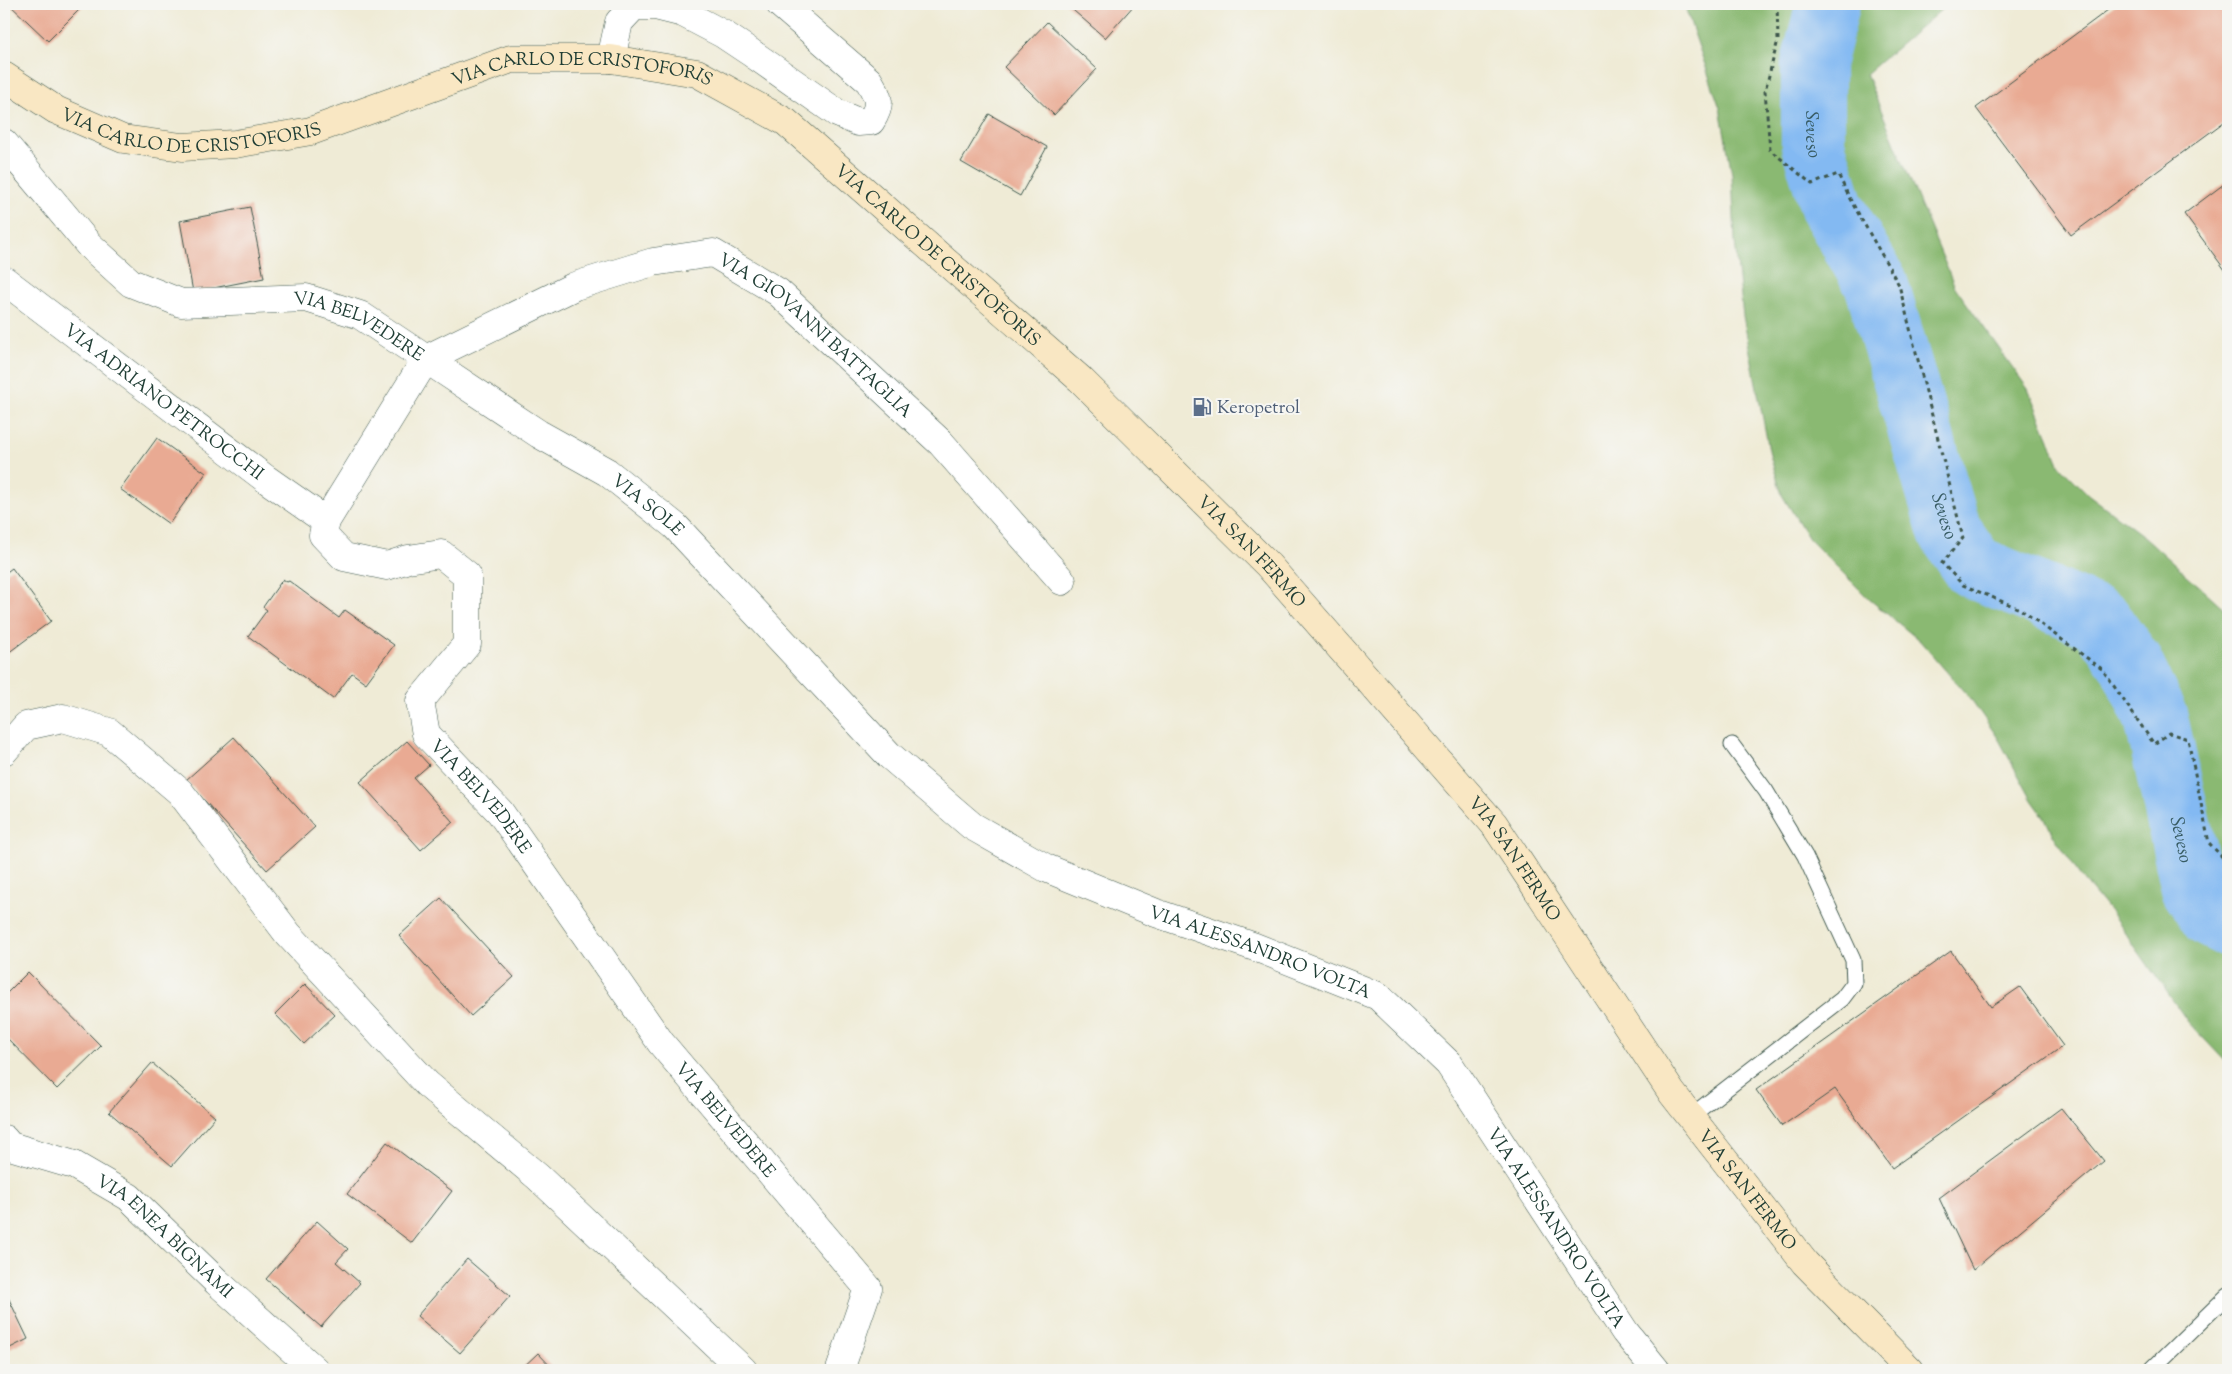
<svg xmlns="http://www.w3.org/2000/svg" width="2232" height="1374" viewBox="0 0 2232 1374" font-family="'Sorts Mill Goudy',serif">
<style>
.forest{fill:#8ab972;stroke:#547b53}
.lines{fill:none;stroke-linecap:round;stroke-linejoin:round}
.river{stroke:#83b9f2;stroke-width:64}
.building{fill:#e9aa93}
.service-casing{stroke:#3e574c;stroke-width:17}
.minor-casing{stroke:#3e574c;stroke-width:29}
.secondary-casing{stroke:#3e574c;stroke-width:29}
.path{stroke:#3e574c;stroke-width:3;stroke-dasharray:4 4;stroke-linecap:butt}
.service{stroke:#fff;stroke-width:15}
.minor{stroke:#fff;stroke-width:28}
.secondary{stroke:#f9e7c3;stroke-width:28}
.labels{text-anchor:middle;stroke-width:4;stroke-linejoin:round;paint-order:stroke}
.street-label{font-size:18px;fill:#1f3d34;stroke:#f6f6f2}
.service-label{font-size:18px;fill:#4e5e75;stroke:#f6f6f2;text-anchor:start}
.water-label{font-size:19px;font-style:italic;fill:#385c64;stroke:#f6f6f2}
</style>
<rect width="100%" height="100%" fill="#f6f6f2"/>
<filter id="ink" filterUnits="userSpaceOnUse"><feTurbulence type="fractalNoise" baseFrequency=".02" numOctaves="2"/><feDisplacementMap in="SourceGraphic" scale="10" xChannelSelector="R" yChannelSelector="G"/><feConvolveMatrix kernelMatrix="1 2 1 2 8 2 1 2 1" color-interpolation-filters="sRGB"/></filter>
<filter id="wash" filterUnits="userSpaceOnUse"><feTurbulence type="fractalNoise" baseFrequency=".0096" numOctaves="4" result="noise"/><feDisplacementMap in="SourceGraphic" scale="20" xChannelSelector="R" yChannelSelector="G"/><feGaussianBlur stdDeviation="1.12" result="paint"/><feColorMatrix in="noise" values="0 0 0 0 0 0 0 0 0 0 0 0 0 0 0 0 0 1.4 0 .05"/><feComposite in="paint" operator="in"/></filter>
<g filter="url(#wash)">
<rect width="100%" height="100%" fill="#efebd6"/>
<path class="forest" d="M1684 4H1948L1866 74 1955 287 2028 389 2060 466 2089 495 2146 538 2228 612V1064L2188 1022 2112 914 2079 874 2052 833 2045 818 2032 800 1998 738 1973 702 1920 641 1869 599 1809 539 1782 495 1770 455 1743 316 1735 242 1732 174 1720 108Z"/>
<g class="lines">
<path class="river" id="s1" d="M1828 4 1813 64V145L1832 207 1876 283 1950 532 1974 567 2100 620 2130 662 2156 718 2193 888 2212 917 2228 925"/>
</g>
<g id="blocks">
<g class="building">
<path d="M9 4H85L48 41Z"/>
<path d="M1066 4H1135L1105 38Z"/>
<path d="M2116 4H2228V119L2071 235 1976 108Z"/>
<path d="M1047 22 1097 69 1054 115 1004 67Z"/>
<path d="M989 114 1047 147 1020 196 961 162Z"/>
<path d="M2228 181V274L2184 214Z"/>
<path d="M250 207 264 278 193 292 180 221Z"/>
<path d="M157 438 206 473 169 524 120 489Z"/>
<path d="M12 568 51 621 4 656V574Z"/>
<path d="M283 579 287 582 289 581 339 618 345 610 394 645 366 683 352 673 333 699 248 636 267 610 263 607Z"/>
<path d="M234 737 315 827 267 870 186 780Z"/>
<path d="M407 741 429 765 414 778 453 822 421 850 360 782Z"/>
<path d="M441 898 514 977 471 1016 399 936Z"/>
<path d="M1951 951 1991 1007 2020 987 2063 1046 1892 1168 1835 1089 1782 1126 1756 1090Z"/>
<path d="M28 972 101 1046 57 1089 4 1035V996Z"/>
<path d="M305 984 335 1015 304 1044 275 1014Z"/>
<path d="M152 1063 215 1117 172 1166 109 1112Z"/>
<path d="M2061 1108 2104 1161 1973 1270 1939 1198Z"/>
<path d="M387 1142 452 1191 412 1243 347 1194Z"/>
<path d="M317 1221 348 1249 336 1262 360 1283 321 1327 266 1279Z"/>
<path d="M467 1259 510 1296 460 1353 417 1316Z"/>
<path d="M6 1293 28 1339 4 1351V1294Z"/>
<path d="M538 1353 554 1370H520Z"/>
</g>
</g>
</g>
<g filter="url(#ink)">
<use href="#blocks" fill-opacity="0" stroke="#3e574c" stroke-width="1"/>
<g class="lines">
<g class="service-casing">
<g id="service">
<path d="M1691 1116 1842 999 1854 983 1853 960 1805 856 1766 791 1732 745"/>
<path d="M2151 1370 2228 1295"/>
</g>
</g>
<g class="minor-casing">
<g id="minor">
<path d="M611 59 619 22 634 6H655L683 13 723 34 750 52 837 113 858 122 871 121C882 104 879 98 869 81L780 4"/>
<path id="s2" d="M4 143 89 245 131 283 181 303 306 298 360 315 426 359 326 521 323 535 344 557 387 566 408 559 441 554 467 575V644L420 701 426 734 500 812 661 1043 868 1288 840 1370"/>
<path id="s3" d="M4 280 266 479 326 521"/>
<path id="s4" d="M426 359 539 434 607 472 675 526 889 755 972 826 1046 868 1156 913 1255 947 1378 996 1449 1064 1625 1332 1656 1370"/>
<path id="s5" d="M426 359 575 286 653 262 713 253 778 292 941 443 1062 581"/>
<path d="M4 751 26 726 63 718 109 732 180 792 288 934 427 1084 538 1177 743 1370"/>
<path id="s6" d="M4 1139 10 1146 74 1165 129 1197 217 1282 315 1370"/>
</g>
</g>
<g class="secondary-casing">
<g id="secondary">
<path id="s7" d="M4 76 56 110 123 139 182 147 235 144 311 131 511 59H611L697 73 786 122 1080 379 1268 565 1494 824 1672 1093 1805 1263 1910 1370"/>
</g>
</g>
<path class="path" d="M1777 4 1778 40 1765 91 1770 150 1812 184 1838 174 1850 199 1899 285 1963 538 1942 563 1963 585 2020 609 2102 669 2154 744 2169 733 2188 739 2209 843 2228 863"/>
<use href="#service" class="service"/>
<use href="#minor" class="minor"/>
<use href="#secondary" class="secondary"/>
</g>
</g>
<defs>
<g id="fuel-bare" transform="scale(1.5)"><path d="M-5.5-6h7V0h2V4h1.3V-2.5L3-4.5l.8-.8L6-3V5H2.5V1h-1V6h-7ZM-4.2-4.7v3.2H.2V-4.7Z" fill="#5c6f8a" stroke="#f6f6f2" stroke-width="2.5" paint-order="stroke"/></g>
</defs>
<g fill-rule="evenodd">
<use href="#fuel-bare" x="1202" y="407"/>
</g>
<g class="labels">
<g class="street-label">
<text dy="6" stroke="none"><textPath href="#s7" startOffset="608">VIA CARLO DE CRISTOFORIS</textPath></text>
<text dy="6" stroke="none"><textPath href="#s7" startOffset="202">VIA CARLO DE CRISTOFORIS</textPath></text>
<text dy="6" stroke="none"><textPath href="#s7" startOffset="1028">VIA CARLO DE CRISTOFORIS</textPath></text>
<text dy="6" stroke="none"><textPath href="#s2" startOffset="428">VIA BELVEDERE</textPath></text>
<text dy="6" stroke="none"><textPath href="#s5" startOffset="440">VIA GIOVANNI BATTAGLIA</textPath></text>
<text dy="6" stroke="none"><textPath href="#s3" startOffset="201">VIA ADRIANO PETROCCHI</textPath></text>
<text dy="6" stroke="none"><textPath href="#s4" startOffset="266">VIA SOLE</textPath></text>
<text dy="6" stroke="none"><textPath href="#s7" startOffset="1460">VIA SAN FERMO</textPath></text>
<text dy="6" stroke="none"><textPath href="#s2" startOffset="1132">VIA BELVEDERE</textPath></text>
<text dy="6" stroke="none"><textPath href="#s7" startOffset="1865">VIA SAN FERMO</textPath></text>
<text dy="6" stroke="none"><textPath href="#s4" startOffset="1038">VIA ALESSANDRO VOLTA</textPath></text>
<text dy="6" stroke="none"><textPath href="#s2" startOffset="1538">VIA BELVEDERE</textPath></text>
<text dy="6" stroke="none"><textPath href="#s7" startOffset="2270">VIA SAN FERMO</textPath></text>
<text dy="6" stroke="none"><textPath href="#s4" startOffset="1458">VIA ALESSANDRO VOLTA</textPath></text>
<text dy="6" stroke="none"><textPath href="#s6" startOffset="192">VIA ENEA BIGNAMI</textPath></text>
</g>
<g class="service-label">
<text x="1217" y="413">Keropetrol</text>
</g>
<g class="water-label">
<text dy="7" stroke="none"><textPath href="#s1" startOffset="132">Seveso</textPath></text>
<text dy="7" stroke="none"><textPath href="#s1" startOffset="538">Seveso</textPath></text>
<text dy="7" stroke="none"><textPath href="#s1" startOffset="972">Seveso</textPath></text>
</g>
</g>
<rect width="2232" height="1374" fill="none" stroke="#f6f6f2" stroke-width="20"/>
</svg>
